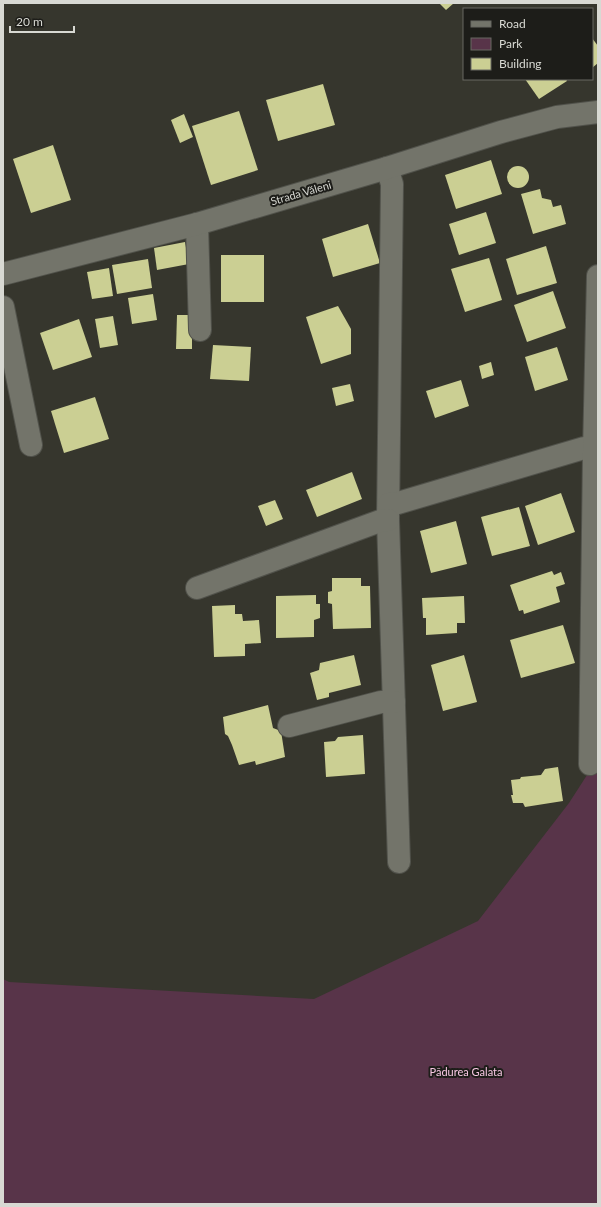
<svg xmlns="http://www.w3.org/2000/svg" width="601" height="1207" viewBox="0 0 601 1207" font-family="Lato,sans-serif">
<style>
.green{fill:#583449}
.building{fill:#cbcf93}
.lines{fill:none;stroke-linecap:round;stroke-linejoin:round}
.street-casing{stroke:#51524b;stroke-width:24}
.street{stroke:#73746a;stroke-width:22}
.labels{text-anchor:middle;stroke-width:4;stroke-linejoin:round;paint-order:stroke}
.street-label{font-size:11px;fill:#d8d9d3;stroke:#1d1d19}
.park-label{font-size:11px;fill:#f8c7e3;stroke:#1d1d19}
</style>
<rect width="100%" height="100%" fill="#36362d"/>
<path class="green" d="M598 758V1204H3V979L9 982 314 999 478 921 569 803Z"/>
<g class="building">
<path d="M439 3H454L446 10Z"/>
<path d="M592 38 598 46V63L592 68Z"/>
<path d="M525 79H566L567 81 539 99Z"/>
<path d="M323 84 335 125 278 141 266 100Z"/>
<path d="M239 111 258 170 211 185 192 126Z"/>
<path d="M184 114 193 137 180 143 171 120Z"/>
<path d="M53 145 71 200 31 213 13 159Z"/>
<path d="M491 160 502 194 456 209 445 175Z"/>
<circle cx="518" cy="177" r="11"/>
<path d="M540 189 542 198 551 200 553 207 561 205 566 224 533 234 521 194Z"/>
<path d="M486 212 496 243 459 255 449 224Z"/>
<path d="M368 224 380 263 333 277 322 239Z"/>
<path d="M185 242 189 264 157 270 154 248Z"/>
<path d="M546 246 557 283 517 295 506 259Z"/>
<rect x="221" y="255" width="43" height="47"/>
<path d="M489 258 502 300 465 312 451 269Z"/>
<path d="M148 259 152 288 117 294 112 265Z"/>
<path d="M109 268 113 296 92 299 87 272Z"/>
<path d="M553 291 566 328 527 342 514 305Z"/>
<path d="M153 294 157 320 132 324 128 298Z"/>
<path d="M338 306 351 329V354L321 364 306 317Z"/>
<path d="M177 315H192V349H176Z"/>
<path d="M113 316 118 345 100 348 95 319Z"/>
<path d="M79 319 92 357 53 370 40 333Z"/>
<path d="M213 345 251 347 249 381 210 379Z"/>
<path d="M557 347 568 380 535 391 525 357Z"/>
<path d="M491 362 494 375 482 379 479 366Z"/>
<path d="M461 380 469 406 435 418 426 391Z"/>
<path d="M350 384 354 401 336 406 332 388Z"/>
<path d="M95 397 109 439 64 453 51 411Z"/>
<path d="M352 472 362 499 317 517 306 490Z"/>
<path d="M561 493 575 532 538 545 525 506Z"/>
<path d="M275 500 283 519 266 526 258 506Z"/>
<path d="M519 507 530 546 492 556 481 517Z"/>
<path d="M456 521 467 564 431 573 420 531Z"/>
<path d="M552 571 554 575 561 572 565 584 556 587 560 602 524 614 523 610 519 611 510 585Z"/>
<path d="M332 578H361V586H370L371 628 333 629 332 604 328 603V592L332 591Z"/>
<path d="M316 595V604H320V618L314 620V637L276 638V596Z"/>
<path d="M464 596 465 623H457V633L426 635V618H423L422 598Z"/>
<path d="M235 605V614H242L243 621 259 620 261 643 245 644V656L214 657 212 606Z"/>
<path d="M563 625 575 663 521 678 510 640Z"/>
<path d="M354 655 361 685 329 693V697L317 700 310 673 319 670 320 663Z"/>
<path d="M464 655 477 702 443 711 431 665Z"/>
<path d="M268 705 273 728 281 731 285 757 256 765 255 761 239 765 232 745 228 736 225 734 223 717Z"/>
<path d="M363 735 365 774 326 777 324 742 335 741 338 737Z"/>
<path d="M558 767 563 801 525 807 523 803H513L511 795H513L511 780 520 779 521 777 541 775 545 769Z"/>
</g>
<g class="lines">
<g class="street-casing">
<g id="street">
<path d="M387 168 392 184 388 520 399 862"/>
<path d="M197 224 200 330"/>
<path d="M3 274 197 224 387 168 501 132 557 117 598 112"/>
<path d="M3 307 31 445"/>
<path d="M389 504 398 503 584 448 598 455"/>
<path d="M197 588 380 521 388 520"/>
<path d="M289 726 381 702H394"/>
<path d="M590 764 594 452 598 276"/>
</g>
</g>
<use href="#street" class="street"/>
</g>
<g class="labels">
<g class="street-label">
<text transform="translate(301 193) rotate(-16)" y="4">Strada Văleni</text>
</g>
<g class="park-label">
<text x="466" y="1076">Pădurea Galata</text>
</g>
</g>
<rect width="601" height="1207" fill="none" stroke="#d8d9d3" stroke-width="8"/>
<rect x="463" y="8" width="130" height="72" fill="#1d1d19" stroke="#686863"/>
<rect x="471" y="21" width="20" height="6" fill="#73746a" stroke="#686863"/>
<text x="499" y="28" font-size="12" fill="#d8d9d3">Road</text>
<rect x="471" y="38" width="20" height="12" fill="#583449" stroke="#686863"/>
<text x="499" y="48" font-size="12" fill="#d8d9d3">Park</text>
<rect x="471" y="58" width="20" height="12" fill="#cbcf93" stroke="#686863"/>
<text x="499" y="68" font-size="12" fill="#d8d9d3">Building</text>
<path d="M10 26v6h64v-6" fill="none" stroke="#d8d9d3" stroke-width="2"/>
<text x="16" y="26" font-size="12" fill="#d8d9d3" stroke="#1d1d19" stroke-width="3" paint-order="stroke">20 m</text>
</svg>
